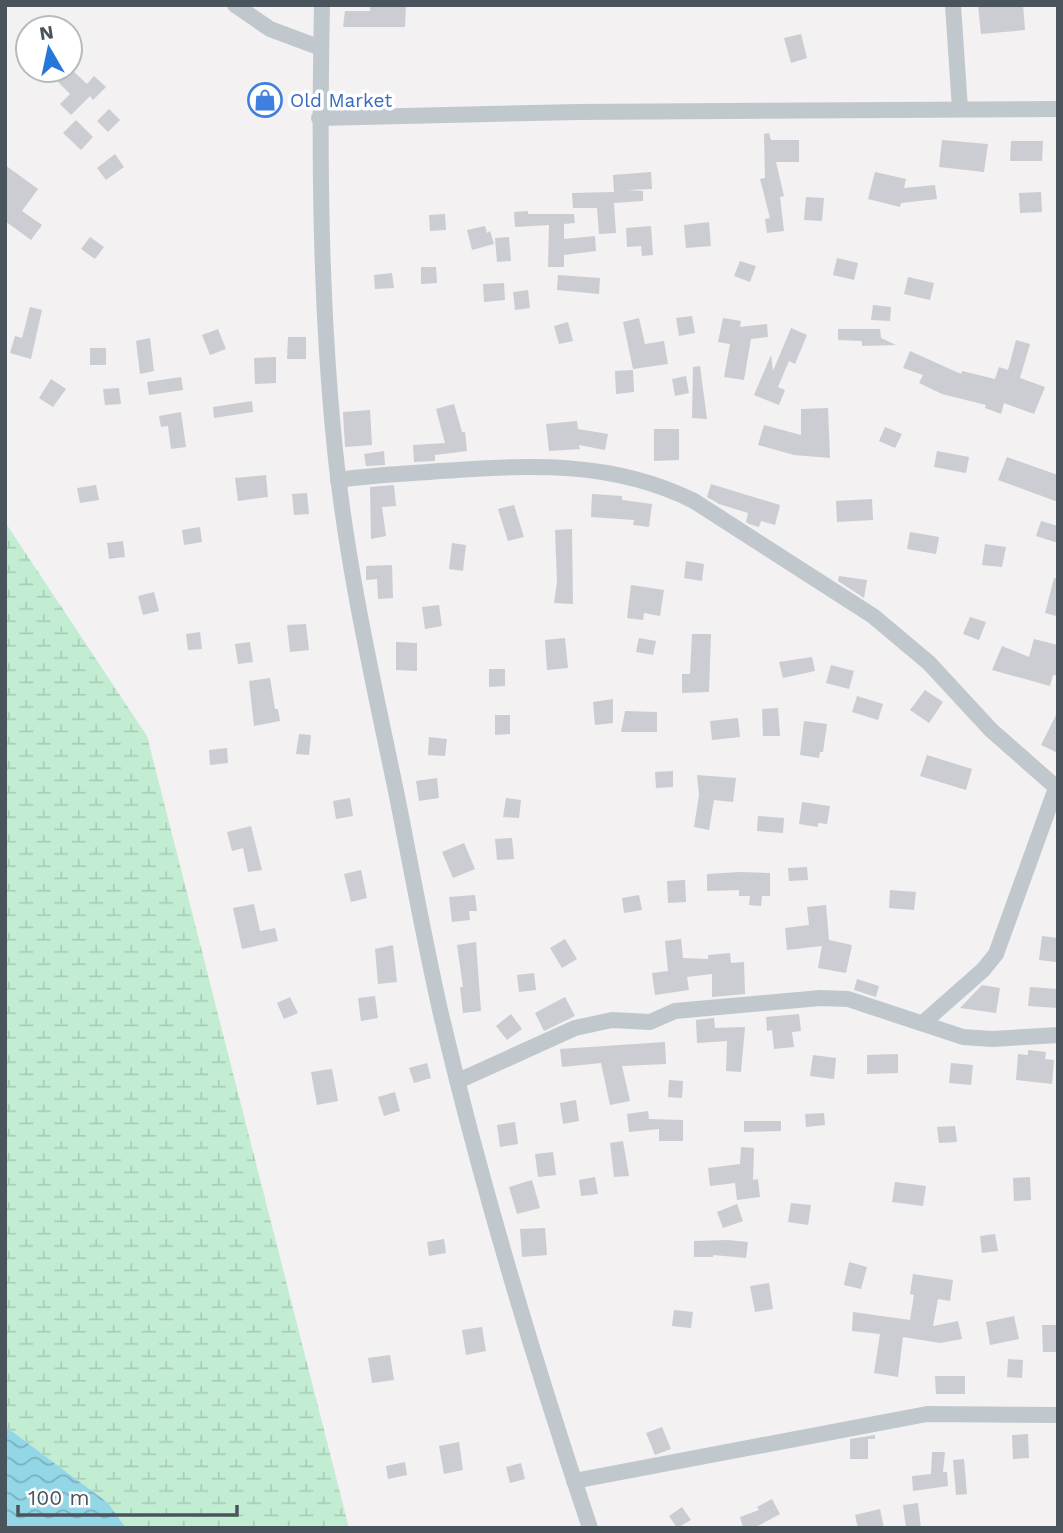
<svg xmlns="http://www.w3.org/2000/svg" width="1063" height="1533" viewBox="0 0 1063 1533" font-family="'Work Sans',sans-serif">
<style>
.wetland{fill:url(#wetland-marsh)}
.water{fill:url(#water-waves)}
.building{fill:#cbcdd3}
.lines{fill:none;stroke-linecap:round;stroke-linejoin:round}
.minor{stroke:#c0c8ce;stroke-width:16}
.labels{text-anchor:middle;stroke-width:7;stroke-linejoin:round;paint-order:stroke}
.shop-label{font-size:19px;fill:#366cbe;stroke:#fff;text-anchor:start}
</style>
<defs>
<pattern id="wetland-marsh" width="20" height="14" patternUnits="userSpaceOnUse" patternTransform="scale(1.75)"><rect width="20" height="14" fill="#c3edd2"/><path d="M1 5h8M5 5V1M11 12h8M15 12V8" fill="none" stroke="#a9cdb7"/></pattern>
<pattern id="water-waves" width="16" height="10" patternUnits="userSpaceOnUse" patternTransform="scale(1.75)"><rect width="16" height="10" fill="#93d7e7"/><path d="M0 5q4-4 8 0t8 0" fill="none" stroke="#7ab1be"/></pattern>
</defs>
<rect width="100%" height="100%" fill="#f3f1f1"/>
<path class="wetland" d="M5 522 147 736 349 1528H126L108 1503 5 1426Z"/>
<path class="water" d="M5 1426 108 1503 126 1528H5Z"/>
<g class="building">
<path d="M370 5H406L405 27H343L345 11H370Z"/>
<path d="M978 5H1023L1025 30 981 34Z"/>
<path d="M801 34 807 58 791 63 784 38Z"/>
<path d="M46 70H72L87 84 94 76 106 87 93 100 90 96 71 115 60 104 70 94Z"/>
<path d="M109 109 120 120 108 132 97 121Z"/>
<path d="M76 120 93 137 81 150 63 133Z"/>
<path d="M769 133 771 140H799V162H776L784 196 780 197 784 231 767 233 765 219 770 218 760 179 765 178 764 134Z"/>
<path d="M942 140 988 144 984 172 939 167Z"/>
<path d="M1011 141H1043L1042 161H1010Z"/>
<path d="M115 154 124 167 106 180 97 168Z"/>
<path d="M5 165 38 189 22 211 42 225 31 240 5 221Z"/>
<path d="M651 172 652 189 627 190 643 191V201L614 203 616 233 599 234 597 208H573L572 193 614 192 613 175Z"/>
<path d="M875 172 906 179 904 188 935 185 937 199 901 203 900 207 868 199Z"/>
<path d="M1041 192 1042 212 1020 213 1019 193Z"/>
<path d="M806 197 824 198 822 221 804 220Z"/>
<path d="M528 211V214H574L575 223 564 224V239L595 236 596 251 564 255V267H548L549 225 515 227 514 212Z"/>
<path d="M445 214 446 230 430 231 429 215Z"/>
<path d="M709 222 711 246 686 248 684 225Z"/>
<path d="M485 226 487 233 490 231 494 244 472 250 467 230Z"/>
<path d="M651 226 653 255 642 256 641 246 627 247 626 228Z"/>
<path d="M90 237 104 247 95 259 81 249Z"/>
<path d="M509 237 511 261 497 262 495 238Z"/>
<path d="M837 258 858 263 854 280 833 275Z"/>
<path d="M740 261 756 266 750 282 734 276Z"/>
<path d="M421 267H436L437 283 421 284Z"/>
<path d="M392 273 394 288 375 289 374 275Z"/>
<path d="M558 275 600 278 599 294 557 290Z"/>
<path d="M908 277 934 283 930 300 904 294Z"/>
<path d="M504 283 505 300 484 302 483 284Z"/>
<path d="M528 290 530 308 515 310 513 292Z"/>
<path d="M873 305 891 307 890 321 871 320Z"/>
<path d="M30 307 42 310 31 359 10 353 15 336 22 338Z"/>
<path d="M692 316 695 333 679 336 676 318Z"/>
<path d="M639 318 645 344 664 341 668 364 633 369 623 322Z"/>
<path d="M723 318 741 321 740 327 767 324 768 337 751 339 744 380 724 377 730 344 718 342Z"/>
<path d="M568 322 573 341 559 344 554 326Z"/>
<path d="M791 328 807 335 795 364 789 361 778 387 785 390 779 405 754 395 771 355 773 371Z"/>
<path d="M218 329 226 349 210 355 202 335Z"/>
<path d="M838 329H880L881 338 896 345 862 346V341L838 340Z"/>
<path d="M288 337H306V359H287Z"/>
<path d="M150 338 154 371 140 374 136 341Z"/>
<path d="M1016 340 1030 344 1020 378 1045 387 1034 414 1004 403 1001 414 985 408 986 405 942 394 919 383 923 375 903 368 910 351 961 374 962 371 995 379 999 367 1008 370Z"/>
<rect x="90" y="348" width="16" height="17"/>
<path d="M276 357V383L255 384 254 358Z"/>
<path d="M700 366 707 419 692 418 693 367Z"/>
<path d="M633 370 634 392 616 394 615 371Z"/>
<path d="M686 376 689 393 675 396 672 379Z"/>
<path d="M181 377 183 390 149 395 147 382Z"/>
<path d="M51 379 66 389 53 407 39 398Z"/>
<path d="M119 388 121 404 105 405 103 389Z"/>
<path d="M252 401 253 412 214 418 213 407Z"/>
<path d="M454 404 462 432H465L467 451 435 455V461L414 462 413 445 445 443 436 409Z"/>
<path d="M828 408 830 458 794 455 758 445 764 425 801 435V409Z"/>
<path d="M370 410 372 445 345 447 343 412Z"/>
<path d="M181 412 186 447 171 449 168 426 161 427 159 416Z"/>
<path d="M577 421 578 429 608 434 605 450 579 445 580 449 549 451 546 424Z"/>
<path d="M885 427 902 434 895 448 879 441Z"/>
<path d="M654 429H679V460L654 461Z"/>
<path d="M384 451 385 465 366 466 364 454Z"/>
<path d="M937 451 969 457 966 473 934 467Z"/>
<path d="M1007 457 1058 475V502L998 480Z"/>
<path d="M266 475 268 497 238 501 235 478Z"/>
<path d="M711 484 780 505 775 525 761 521 759 527 749 524 746 522 748 513 719 504 707 497Z"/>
<path d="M96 485 99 500 80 503 77 488Z"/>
<path d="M394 485 396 506 382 507 386 536 371 539 370 487Z"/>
<path d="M307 493 309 514 294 515 292 494Z"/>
<path d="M592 494 622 496V500L652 504 649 527 633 525 634 520 591 517Z"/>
<path d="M872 499 873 520 837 522 836 501Z"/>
<path d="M514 505 524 537 508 541 498 509Z"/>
<path d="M1041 521 1058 526V543L1036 536Z"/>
<path d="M200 527 202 542 184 545 182 530Z"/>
<path d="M572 529 573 604 554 603 557 582 555 530Z"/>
<path d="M910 532 939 537 936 554 907 549Z"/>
<path d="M123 541 125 557 109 559 107 543Z"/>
<path d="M452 543 466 545 463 571 449 569Z"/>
<path d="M985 544 1006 547 1002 567 982 565Z"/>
<path d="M686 561 704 564 702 581 684 578Z"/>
<path d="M392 565 393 598 378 599 377 579 366 580V566Z"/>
<path d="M839 576 867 580 864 598 838 581Z"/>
<path d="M1054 578 1058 579 1056 616 1045 613Z"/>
<path d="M631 585 664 590 660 616 644 613 643 620 627 618Z"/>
<path d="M154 592 159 611 143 615 138 596Z"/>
<path d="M439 605 442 626 425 629 422 607Z"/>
<path d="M970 617 986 622 979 640 963 634Z"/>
<path d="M306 624 309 650 290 652 287 625Z"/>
<path d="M200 632 202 649 188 650 186 634Z"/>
<path d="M692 634H711L709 692 682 693V674H690Z"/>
<path d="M565 638 568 668 547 670 545 640Z"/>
<path d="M639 638 656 641 653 655 636 652Z"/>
<path d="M1034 639 1058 645V676L1053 675 1050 686 992 670 1002 646 1029 657Z"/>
<path d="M250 642 253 662 238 664 235 644Z"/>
<path d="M396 642 417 643V671L396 670Z"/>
<path d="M812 657 815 671 783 678 779 662Z"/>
<path d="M831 665 854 671 849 689 826 683Z"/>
<path d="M489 669H505V686L489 687Z"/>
<path d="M270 678 275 709H278L280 721 254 726 249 681Z"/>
<path d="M925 690 943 702 929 723 910 710Z"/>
<path d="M857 696 883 704 878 720 852 712Z"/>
<path d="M613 699V723L595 725 593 702Z"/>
<path d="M778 708 780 736H763L762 709Z"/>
<path d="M625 711 657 712V732H621Z"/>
<path d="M1058 711V753L1041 745Z"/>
<path d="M495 715H510V734L495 735Z"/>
<path d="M738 718 740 737 712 740 710 721Z"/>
<path d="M804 721 827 724 823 752H820L819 758 800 755Z"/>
<path d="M299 734 311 735 309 755 296 754Z"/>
<path d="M429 737 447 739 445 756 428 755Z"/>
<path d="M227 748 228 763 210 765 209 750Z"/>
<path d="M927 755 972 769 966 790 920 776Z"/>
<path d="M673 771V787L656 788 655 772Z"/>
<path d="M697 775 736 778 733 802 714 800 709 830 694 827 699 795Z"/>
<path d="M437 778 439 798 419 801 416 781Z"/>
<path d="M350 798 353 816 336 819 333 801Z"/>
<path d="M506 798 521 800 519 818 503 817Z"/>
<path d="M802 802 830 806 827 824 818 823V827L799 824Z"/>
<path d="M758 816 784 818 783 833 757 831Z"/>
<path d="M251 826 262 870 248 872 243 848 232 851 227 832Z"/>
<path d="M512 838 514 859 497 860 495 839Z"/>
<path d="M464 843 475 869 453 878 442 852Z"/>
<path d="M807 867 808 880 789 881 788 868Z"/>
<path d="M361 870 367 898 351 902 344 874Z"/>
<path d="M740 872 770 873V896H762L761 906 749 905 750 896H739V890L707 891V874Z"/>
<path d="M685 880 686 902 668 903 667 881Z"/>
<path d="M890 890 916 892 914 910 889 908Z"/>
<path d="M475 895 477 911H469L470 920 452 922 449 897Z"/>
<path d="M639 895 642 910 624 913 622 898Z"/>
<path d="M254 904 260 931 275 928 278 941 242 949 233 908Z"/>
<path d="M826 905 829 940 852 945 846 973 818 968 822 946 787 950 785 928 809 925 807 907Z"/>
<path d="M1042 936 1058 938 1056 962 1039 960Z"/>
<path d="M565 939 577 959 562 968 550 948Z"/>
<path d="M681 939 683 958 708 959V955L730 953 731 963 744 962 745 994 712 997V974L687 977 689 990 655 995 652 973 668 971 665 941Z"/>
<path d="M476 942 481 1011 463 1013 460 987H463L457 945Z"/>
<path d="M393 945 397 982 378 984 375 949Z"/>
<path d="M534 973 536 990 519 992 517 975Z"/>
<path d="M857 979 879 986 876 997 854 990Z"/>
<path d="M982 985 1000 988 996 1013 960 1008Z"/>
<path d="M1030 987 1058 989 1057 1008 1028 1006Z"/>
<path d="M375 996 378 1018 361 1021 358 998Z"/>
<path d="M290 997 298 1013 284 1019 277 1003Z"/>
<path d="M565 997 575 1016 544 1031 535 1013Z"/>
<path d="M511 1014 522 1029 507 1040 496 1026Z"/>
<path d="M799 1014 801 1031 792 1032 794 1047 774 1049 772 1030 767 1031 766 1017Z"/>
<path d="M714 1018 715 1028 745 1027 741 1072 726 1071 727 1041 697 1043 696 1020Z"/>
<path d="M665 1042 666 1064 622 1066 630 1101 610 1105 601 1063 562 1067 560 1049Z"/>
<path d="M1028 1050 1046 1052 1045 1059 1054 1060 1052 1084 1016 1080 1018 1054 1028 1055Z"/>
<path d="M898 1054V1073L867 1074V1055Z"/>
<path d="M813 1055 836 1058 834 1079 810 1076Z"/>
<path d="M427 1063 431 1078 414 1083 409 1068Z"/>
<path d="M951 1063 973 1065 971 1085 949 1083Z"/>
<path d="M332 1069 338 1101 317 1105 311 1072Z"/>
<path d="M669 1080 683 1081 682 1098 668 1097Z"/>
<path d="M395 1092 400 1111 384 1116 378 1097Z"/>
<path d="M576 1100 579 1121 563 1124 560 1103Z"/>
<path d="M648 1111 649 1119 683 1120V1141H659V1129L629 1132 627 1114Z"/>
<path d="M824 1113 825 1125 806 1127 805 1114Z"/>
<path d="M744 1121H781V1131L744 1132Z"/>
<path d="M515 1122 518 1144 500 1147 497 1125Z"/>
<path d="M955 1126 957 1142 939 1143 937 1127Z"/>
<path d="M623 1141 629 1176 614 1177 610 1143Z"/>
<path d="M741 1147 754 1148 753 1180 758 1179 760 1197 737 1200 735 1183 710 1186 708 1168 740 1164Z"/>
<path d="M553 1152 556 1175 538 1177 535 1154Z"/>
<path d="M595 1177 598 1194 581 1196 579 1180Z"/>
<path d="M1030 1177 1031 1200 1014 1201 1013 1178Z"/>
<path d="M532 1180 540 1208 517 1214 509 1187Z"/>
<path d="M895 1182 926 1186 923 1206 892 1202Z"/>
<path d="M791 1203 811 1205 808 1225 788 1222Z"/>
<path d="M737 1204 743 1221 723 1228 717 1212Z"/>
<path d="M545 1228 547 1255 522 1257 520 1229Z"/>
<path d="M995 1234 998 1251 982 1253 980 1236Z"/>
<path d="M444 1239 446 1253 429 1256 427 1242Z"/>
<path d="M727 1240 748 1242 746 1258 713 1255V1257H694V1241Z"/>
<path d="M849 1262 867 1267 861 1289 844 1285Z"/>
<path d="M913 1274 953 1280 950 1301 938 1299 933 1326 958 1321 962 1339 940 1343 903 1337 898 1377 874 1373 880 1334 852 1331 853 1312 910 1320 914 1295 910 1294Z"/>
<path d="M769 1283 773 1309 755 1312 750 1286Z"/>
<path d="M674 1310 693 1312 691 1328 672 1326Z"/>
<path d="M1014 1316 1019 1339 990 1345 986 1322Z"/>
<path d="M1042 1325H1058V1352H1043Z"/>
<path d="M482 1327 486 1351 466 1355 462 1330Z"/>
<path d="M390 1355 394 1380 372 1383 368 1358Z"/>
<path d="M1008 1359 1023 1360 1022 1378 1007 1377Z"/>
<path d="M935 1376H965V1394H936Z"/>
<path d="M662 1427 671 1449 655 1455 646 1433Z"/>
<path d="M1028 1434 1029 1458 1013 1459 1012 1435Z"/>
<path d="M875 1435V1439H868V1459H850V1439Z"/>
<path d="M459 1442 463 1470 444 1474 439 1446Z"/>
<path d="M932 1452H945L943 1472H947L948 1486 913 1491 912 1476 931 1474Z"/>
<path d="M964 1459 967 1494 956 1495 953 1460Z"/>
<path d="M405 1462 407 1475 388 1479 386 1466Z"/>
<path d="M521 1463 525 1479 510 1483 506 1467Z"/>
<path d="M772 1499 780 1514 756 1527 743 1528 740 1517 759 1510 757 1507Z"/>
<path d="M918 1503 921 1528H906L903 1505Z"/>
<path d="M682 1507 691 1520 677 1528 669 1516Z"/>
<path d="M880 1509 884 1528H858L855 1515Z"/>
</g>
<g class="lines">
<g class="minor">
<path d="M235 5 270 29 321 48"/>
<path d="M322 5C319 153 320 303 335 450 347 567 373 681 397 796 411 867 424 939 440 1010 481 1185 533 1358 590 1528"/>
<path d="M953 5 960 109"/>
<path d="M319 118 577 112 1058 109"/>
<path d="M338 480C372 475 406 474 440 471 529 465 612 460 694 501L873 616 929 663 991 730 1058 789"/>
<path d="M924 1022 983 970 996 954 1056 788"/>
<path d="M458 1081 575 1028 612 1020 650 1022 675 1011 820 998 848 999 963 1037 992 1039 1058 1035"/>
<path d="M574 1481 927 1414 1058 1415"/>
</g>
</g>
<defs>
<g id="shop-ring" transform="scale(1.75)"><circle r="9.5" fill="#fff" stroke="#3f7fe0" stroke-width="1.5"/><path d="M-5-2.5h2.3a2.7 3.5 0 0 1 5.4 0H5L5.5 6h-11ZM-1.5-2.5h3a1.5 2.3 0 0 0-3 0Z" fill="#3f7fe0"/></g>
</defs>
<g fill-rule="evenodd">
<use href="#shop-ring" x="265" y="100"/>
</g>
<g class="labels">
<g class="shop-label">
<text x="290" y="107">Old Market</text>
</g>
</g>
<rect width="1063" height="1533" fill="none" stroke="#4a545d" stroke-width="14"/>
<g transform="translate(49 49) rotate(351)"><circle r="33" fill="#ffffff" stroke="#b7bbbe" stroke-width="2"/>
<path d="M0-5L12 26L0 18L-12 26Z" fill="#2578d9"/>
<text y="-10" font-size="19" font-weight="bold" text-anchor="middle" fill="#4a545d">N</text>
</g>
<path d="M18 1505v10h219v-10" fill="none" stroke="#4a545d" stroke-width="3.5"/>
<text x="28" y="1505" font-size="21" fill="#4a545d" stroke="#ffffff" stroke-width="5" paint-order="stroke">100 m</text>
</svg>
